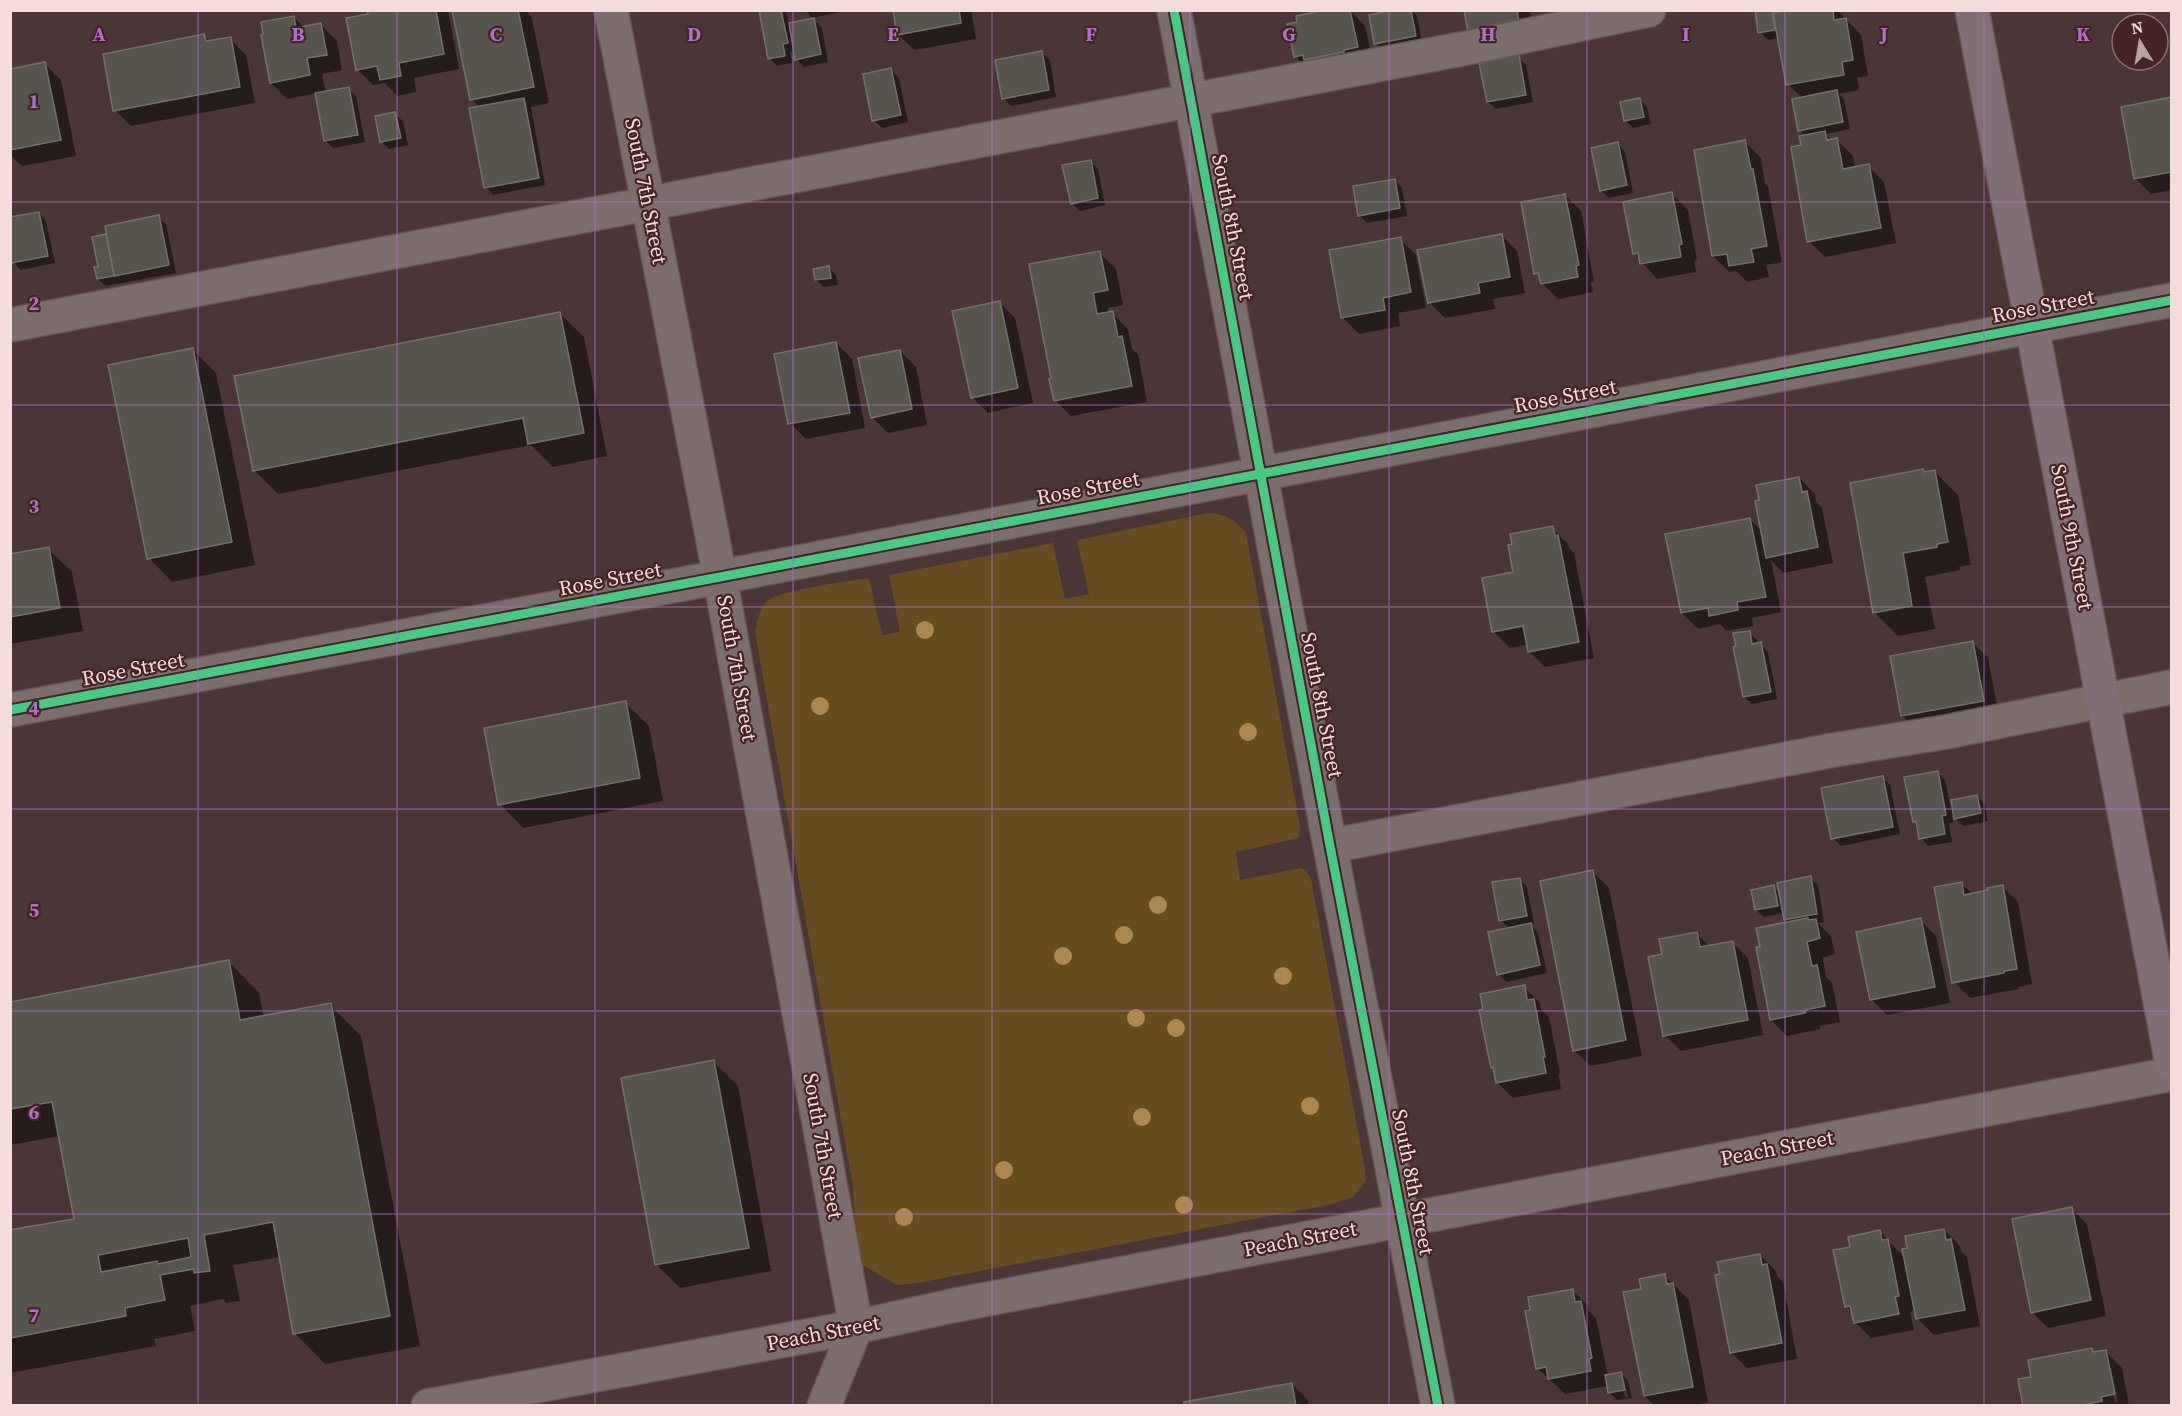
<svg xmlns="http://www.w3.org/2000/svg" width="2182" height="1416" viewBox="0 0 2182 1416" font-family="'Source Serif 4',serif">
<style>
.green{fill:#674c1f}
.shadow{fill:#0007;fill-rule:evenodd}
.building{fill:#57534d;stroke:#75716a;stroke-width:1.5;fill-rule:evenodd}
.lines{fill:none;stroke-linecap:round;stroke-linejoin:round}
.minor-casing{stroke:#665554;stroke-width:36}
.major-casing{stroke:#665554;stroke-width:36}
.minor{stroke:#7d6e6e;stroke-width:33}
.major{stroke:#806f74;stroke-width:33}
.cycleway-casing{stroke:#462324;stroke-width:13}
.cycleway{stroke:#46c982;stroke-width:9}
.tree{fill:#ad8753}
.grid{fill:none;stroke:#ab72ca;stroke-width:1.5;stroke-opacity:0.55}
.labels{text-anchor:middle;stroke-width:4.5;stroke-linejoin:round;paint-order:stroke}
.street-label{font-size:21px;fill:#f4dcdb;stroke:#462324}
.grid-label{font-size:20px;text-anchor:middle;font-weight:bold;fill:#ab72ca;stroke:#462324;stroke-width:4.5;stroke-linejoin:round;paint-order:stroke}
</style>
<rect width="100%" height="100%" fill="#4a3636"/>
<path class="green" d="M1208 513C1226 514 1235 520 1246 533L1300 826 1299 837 1295 839 1236 852 1240 880 1301 868 1306 871 1311 879 1365 1169 1366 1181 1353 1197 1333 1204 917 1283 897 1285 861 1264 856 1237 853 1187 755 632C757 622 759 609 767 601 779 590 850 581 869 578L882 635 900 632 889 575 1053 543 1065 599 1089 594 1077 540Z"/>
<g class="shadow">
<path d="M369 10H448L459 69 414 78 416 92 397 96 385 83 373 85 357 69 369 15Z"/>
<path d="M454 10H525L532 18 549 103 531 107 545 185 493 195 486 187 480 108 472 99Z"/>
<path d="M760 10H784L787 14 789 25 814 20 822 28 828 62 804 67 796 59 795 51 790 52 792 63 777 66 770 58Z"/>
<path d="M805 10H849L812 18Z"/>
<path d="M894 10H971L976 39 914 50 898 34Z"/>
<path d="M1350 10 1365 26 1373 63 1311 72 1295 56Z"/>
<path d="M1401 10H1411L1417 16 1422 43 1383 51 1376 43Z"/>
<path d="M1466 10H1530L1535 39Z"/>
<path d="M1760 10H1773L1777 14 1798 10H1837L1861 35 1868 76 1857 78 1859 90 1839 94 1844 99 1850 129 1826 134 1832 141 1837 140 1853 156 1855 169 1868 166 1884 182 1896 243 1825 257 1809 241 1803 146 1806 136 1799 130 1802 98 1788 84 1779 38 1768 40 1760 32Z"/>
<path d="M294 17 304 28 321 25 337 41 342 70 322 74 326 93 349 89 356 96 365 142 333 148 326 141 317 93 287 99 271 83Z"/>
<path d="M204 36 210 42 230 39 246 55 255 103 131 126 115 110Z"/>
<path d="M1042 53 1050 60 1056 97 1011 106 1003 98Z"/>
<path d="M1518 57 1526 65 1533 102 1496 109 1488 102Z"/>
<path d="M45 64 61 80 76 156 22 166 10 155V70Z"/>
<path d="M891 70 899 78 908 122 882 128 874 120Z"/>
<path d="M2172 99V190L2151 194 2135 178Z"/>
<path d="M1640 100 1647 107 1651 124 1633 128 1625 120Z"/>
<path d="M395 114 403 121 408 145 389 149 381 141Z"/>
<path d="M1745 142 1761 158 1765 184 1768 186 1782 262 1766 265 1769 277 1747 282 1736 271 1729 272 1713 256Z"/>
<path d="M1618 144 1625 152 1633 193 1609 198 1601 191Z"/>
<path d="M1090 161 1098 169 1105 205 1080 211 1072 203Z"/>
<path d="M1395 180 1402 188 1407 216 1367 223 1359 215Z"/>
<path d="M1672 194 1688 210 1697 260 1694 261 1696 272 1657 279 1634 253Z"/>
<path d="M1565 195 1581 211 1594 281 1591 282 1593 292 1558 299 1542 283 1541 278 1536 273Z"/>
<path d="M39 213 46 221 55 263 21 270 13 262 10 249V219Z"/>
<path d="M158 217 166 224 176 273 106 286 98 279 99 268 93 238 108 235Z"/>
<path d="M1501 235 1517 251 1525 293 1493 299 1495 309 1445 318 1429 302Z"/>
<path d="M1400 239 1416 255 1426 308 1398 313 1400 326 1359 334 1343 318 1330 252Z"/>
<path d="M1100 253 1116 269 1123 305 1108 308 1109 314 1112 313 1128 329 1132 349 1138 354 1147 402 1071 416 1055 400Z"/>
<path d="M828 267 836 275 838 285 824 287 816 280Z"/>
<path d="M999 302 1015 318 1033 403 988 413 972 397Z"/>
<path d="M560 314 584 337 607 456 553 467 531 445 278 494 254 470Z"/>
<path d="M836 343 852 359 865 428 806 439 790 423Z"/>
<path d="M192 349 216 373 255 565 172 582 149 558Z"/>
<path d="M900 351 916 367 927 425 888 433 872 417Z"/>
<path d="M1935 472 1958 495 1971 565 1959 567 1960 570 1925 577 1935 629 1898 636 1874 612 1925 473Z"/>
<path d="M1799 478 1815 494 1816 502 1822 508 1833 563 1783 573 1771 560 1781 612 1752 618 1753 626 1726 631 1720 624 1698 629 1682 613 1750 519 1763 532Z"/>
<path d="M1552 528 1568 544 1569 548 1574 553 1594 658 1545 667 1529 651 1528 644 1510 648 1494 632 1515 573Z"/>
<path d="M48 549 72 572 83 631 10 644V556Z"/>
<path d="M1749 633 1757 640 1758 644H1760L1768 652 1777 699 1752 704 1744 697Z"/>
<path d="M1972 642 1988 658 1999 716 1918 731 1902 715Z"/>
<path d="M625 703 649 726 663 801 523 828 500 804Z"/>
<path d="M1937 772 1945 780 1951 809 1977 797 1985 804 1988 821 1963 826 1952 815 1953 823H1949L1952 842 1928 846 1921 838 1919 825 1914 821Z"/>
<path d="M1883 778 1890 785 1900 834 1841 846 1833 838Z"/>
<path d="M1593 872 1609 888 1642 1056 1590 1066 1574 1050Z"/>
<path d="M1810 878 1818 885 1824 922 1818 923 1831 936 1835 954 1823 958 1826 977 1832 983 1840 1022 1820 1026V1029L1787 1036 1771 1020 1762 948 1789 923 1785 919 1784 913 1764 917 1756 910 1774 887 1780 893Z"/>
<path d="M1519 879 1527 887 1534 924H1530L1538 933 1547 973 1506 982 1498 974 1509 929 1501 920Z"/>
<path d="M1962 884 1973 895 1990 892 2002 886 2018 902 2032 984 2019 987V989L1970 998 1954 982Z"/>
<path d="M1920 920 1936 936 1950 1003 1887 1015 1871 999Z"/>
<path d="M1697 934 1710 947 1732 942 1748 958 1763 1035 1681 1051 1665 1035 1664 956Z"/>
<path d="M229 962 259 993 264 1018 330 1005 361 1036 420 1346 325 1364 295 1333 280 1257 233 1265 240 1301 226 1303 223 1299 190 1306 195 1331 154 1339 156 1346 10 1373V1232L76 1220 60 1136 10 1145V1003Z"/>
<path d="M1524 987 1540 1003 1541 1009 1549 1017 1560 1073H1558L1561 1089 1513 1098 1497 1082 1495 1069 1492 1067Z"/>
<path d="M714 1062 738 1086 771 1271 680 1288 656 1264Z"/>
<path d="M2071 1208 2087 1224 2106 1316 2048 1328 2032 1312Z"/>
<path d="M1944 1230 1960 1246 1961 1251 1967 1257 1980 1326 1934 1335 1918 1319 1916 1311 1910 1312 1914 1330 1871 1338 1855 1322 1853 1314 1846 1306 1852 1248 1880 1232 1906 1259 1909 1249Z"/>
<path d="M1760 1255 1776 1271 1777 1276 1783 1282 1797 1359 1747 1368 1731 1352Z"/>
<path d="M1664 1275 1689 1300 1708 1402 1693 1406H1655L1645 1396 1643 1290Z"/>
<path d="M1572 1290 1588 1306 1589 1311 1596 1318 1608 1376 1621 1373 1628 1381 1632 1398 1617 1400 1610 1393 1608 1386 1565 1394 1538 1369ZM1621 1380H1624L1628 1397 1625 1398Z"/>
<path d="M2092 1350 2096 1353 2106 1352 2122 1368 2129 1406H2025L2033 1378ZM2107 1364 2111 1368 2118 1402H2115Z"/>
<path d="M1292 1384 1308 1400 1309 1406H1186Z"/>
</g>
<g class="building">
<path d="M367 10H436L444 54 399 63 401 76 380 80 377 66 356 70 346 18 368 14Z"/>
<path d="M452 10H518L534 87 470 100Z"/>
<path d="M759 10H781L788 43 783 44 785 56 768 59Z"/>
<path d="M893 10H959L961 23 897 35Z"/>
<path d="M1324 10H1350L1358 47 1344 50V52L1304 60 1303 55 1294 57 1287 24 1297 22 1296 16Z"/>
<path d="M1393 10H1411L1416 36 1374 44 1369 15Z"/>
<path d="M1464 10H1517L1519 23 1468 32Z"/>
<path d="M1755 10H1772L1775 30 1758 33Z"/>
<path d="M1790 10H1833L1834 20 1846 18 1853 60 1842 62 1844 75 1786 85 1773 13Z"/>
<path d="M294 16 296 28 321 23 327 55 307 58 310 75 270 83 261 35 263 34 261 22Z"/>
<path d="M814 18 821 54 795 60 789 23Z"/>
<path d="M204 34 206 41 231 37 240 87 113 111 103 54Z"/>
<path d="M1042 51 1049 90 1002 99 995 60Z"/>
<path d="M1519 55 1526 95 1487 102 1479 63Z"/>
<path d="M45 62 61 140 10 150V69Z"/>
<path d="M891 68 901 115 872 121 863 74Z"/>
<path d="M349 87 358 135 324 141 315 93Z"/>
<path d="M1837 90 1843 122 1798 131 1792 99Z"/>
<path d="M2172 97V172L2134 179 2121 107Z"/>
<path d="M524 98 539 178 484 188 469 108Z"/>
<path d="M1640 98 1644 117 1624 121 1620 102Z"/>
<path d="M395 112 401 138 380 142 375 116Z"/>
<path d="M1825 131 1827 140 1837 138 1843 169 1869 164 1881 228 1807 242 1791 147 1801 145 1799 136Z"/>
<path d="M1745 140 1751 169H1753L1767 246 1751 249 1754 262 1729 266 1727 254 1712 256 1694 150Z"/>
<path d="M1618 142 1627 185 1600 191 1591 148Z"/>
<path d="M1091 160 1098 198 1071 204 1062 165Z"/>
<path d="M1395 179 1400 208 1358 216 1353 186Z"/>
<path d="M1672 192 1682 244 1679 245 1681 257 1640 264 1638 253 1633 254 1623 202Z"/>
<path d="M1565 194 1579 265 1576 266 1578 277 1541 284 1538 273 1534 274 1521 202Z"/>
<path d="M39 212 48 256 11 263 10 217Z"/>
<path d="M159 215 169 265 114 276 105 226Z"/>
<path d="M106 234 114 276 97 279 94 267H98L92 237Z"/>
<path d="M1502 234 1510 277 1478 283 1480 293 1428 303 1417 250Z"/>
<path d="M1401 237 1411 292 1383 298 1385 310 1341 318 1329 250Z"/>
<path d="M1100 251 1108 290 1093 293 1097 314 1113 311 1118 337 1122 336 1132 386 1054 401 1049 379 1051 378 1029 264Z"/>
<path d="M829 266 831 278 815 280 813 269Z"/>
<path d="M1000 301 1018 388 971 398 952 311Z"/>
<path d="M560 312 584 433 528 444 523 418 253 471 234 376Z"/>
<path d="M836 342 850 413 788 424 774 354Z"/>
<path d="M193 348 232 542 147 559 108 365Z"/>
<path d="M900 350 912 409 871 418 858 358Z"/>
<path d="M1923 469 1924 472 1935 470 1948 542 1937 544V547L1903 553 1912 606 1873 613 1850 483Z"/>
<path d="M1799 477 1802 492 1807 491 1818 547 1766 558 1755 501 1759 500 1756 485Z"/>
<path d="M1750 518 1766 597 1737 602 1738 610 1709 616 1708 608 1681 613 1665 534Z"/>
<path d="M1553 526 1555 536 1558 535 1579 642 1528 652 1523 626 1492 632 1482 578 1513 572 1508 545 1512 544 1510 534Z"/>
<path d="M49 547 60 608 10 617V554Z"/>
<path d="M1750 631 1752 644 1761 642 1771 692 1743 697 1733 647 1736 646 1733 633Z"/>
<path d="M1973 641 1984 701 1901 716 1890 656Z"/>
<path d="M626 701 640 778 498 805 484 728Z"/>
<path d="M1938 771 1946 815 1942 816 1945 834 1919 839 1916 821 1913 822 1904 777Z"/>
<path d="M1883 776 1893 827 1831 839 1821 788Z"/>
<path d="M1977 795 1981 813 1954 819 1951 800Z"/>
<path d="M1593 870 1626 1040 1573 1051 1540 881Z"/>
<path d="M1811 876 1817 914 1784 920 1777 883Z"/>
<path d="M1520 878 1527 916 1499 921 1492 882Z"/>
<path d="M1962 882 1964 895 1988 890 1987 888 2003 885 2017 969 2004 971V973L1952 983 1934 887Z"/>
<path d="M1774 885 1778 906 1755 910 1751 890Z"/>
<path d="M1808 918V920L1816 919 1820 938 1807 942 1812 966 1817 965 1825 1006 1805 1010V1013L1770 1020 1756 947H1760L1756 928Z"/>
<path d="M1921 918 1935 987 1870 1000 1856 932Z"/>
<path d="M1531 923 1540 965 1497 975 1488 932Z"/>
<path d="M1697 932 1700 947 1733 941 1748 1020 1663 1036 1648 957 1662 954 1659 939Z"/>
<path d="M229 960 240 1020 331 1003 390 1316 293 1334 273 1222 204 1235 210 1271 194 1273V1269L160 1275 165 1300 125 1308 126 1316 10 1338V1230L74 1219 52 1102 10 1109V1002ZM188 1238 191 1257 158 1264 157 1261 101 1272 98 1255Z"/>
<path d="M1525 985 1527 1000 1534 999 1545 1057H1543L1546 1073 1496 1083 1493 1067 1491 1068 1479 1010 1483 1009 1480 994Z"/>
<path d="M714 1060 749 1248 655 1265 621 1078Z"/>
<path d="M2072 1207 2091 1300 2031 1313 2012 1219Z"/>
<path d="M1944 1229 1946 1240 1951 1239 1965 1310 1916 1319 1902 1249 1907 1248 1905 1236Z"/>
<path d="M1880 1230 1882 1240 1888 1239 1899 1296 1895 1297 1899 1314 1854 1323 1850 1306 1845 1307 1833 1250 1850 1247 1848 1237Z"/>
<path d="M1760 1254 1762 1265 1767 1264 1782 1343 1730 1353 1715 1275 1720 1274 1717 1262Z"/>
<path d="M1665 1274 1667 1284 1673 1283 1693 1387 1644 1396 1623 1292 1641 1289 1639 1279Z"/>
<path d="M1573 1289 1575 1302 1581 1301 1592 1358 1589 1359 1591 1371 1548 1379 1546 1367 1536 1369 1525 1311 1530 1310 1528 1297Z"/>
<path d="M2092 1348 2093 1352 2106 1350 2115 1394 2101 1397 2102 1401 2079 1406H2023L2018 1379 2031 1377 2028 1360Z"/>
<path d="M1621 1372 1625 1390 1608 1393 1605 1375Z"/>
<path d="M1292 1383 1296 1406H1184V1402Z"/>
</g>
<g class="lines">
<g class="minor-casing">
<g id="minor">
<path d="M611 10 720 577 856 1327"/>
<path d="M1174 10 1330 846 1438 1406"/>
<path d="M10 325 1477 46 1649 10"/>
<path d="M10 710 720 577 2172 300"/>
<path d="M1330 846 1834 750 1946 732 2172 687"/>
<path d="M428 1406 856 1327 956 1305 2172 1074"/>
<path d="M824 1406 856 1327"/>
</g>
</g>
<g class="major-casing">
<path id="major" d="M1972 10 2172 1064"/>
</g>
<use href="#minor" class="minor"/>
<use href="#major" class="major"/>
<g class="cycleway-casing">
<g id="cycleway">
<path d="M1174 10 1330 846 1438 1406"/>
<path d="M10 710 720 577 2172 300"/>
</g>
</g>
<use href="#cycleway" class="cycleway"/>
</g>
<g class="tree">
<circle cx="925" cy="630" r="9"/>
<circle cx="820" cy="706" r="9"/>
<circle cx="1248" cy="732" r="9"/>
<circle cx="1158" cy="905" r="9"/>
<circle cx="1124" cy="935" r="9"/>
<circle cx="1063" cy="956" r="9"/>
<circle cx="1283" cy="976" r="9"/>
<circle cx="1136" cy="1018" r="9"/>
<circle cx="1176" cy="1028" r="9"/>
<circle cx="1310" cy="1106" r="9"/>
<circle cx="1142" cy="1117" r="9"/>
<circle cx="1004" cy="1170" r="9"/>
<circle cx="1184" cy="1205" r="9"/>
<circle cx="904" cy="1217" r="9"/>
</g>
<path class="grid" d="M198 10V1406M397 10V1406M595 10V1406M793 10V1406M992 10V1406M1190 10V1406M1389 10V1406M1587 10V1406M1785 10V1406M1984 10V1406M10 202H2172M10 405H2172M10 607H2172M10 809H2172M10 1011H2172M10 1214H2172"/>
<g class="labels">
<g class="street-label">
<text transform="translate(646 191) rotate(79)" y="7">South 7th Street</text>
<text transform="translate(1233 227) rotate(79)" y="7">South 8th Street</text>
<text transform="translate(2043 306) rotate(-11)" y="7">Rose Street</text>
<text transform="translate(1565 396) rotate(-11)" y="7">Rose Street</text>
<text transform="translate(1088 488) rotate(-11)" y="7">Rose Street</text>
<text transform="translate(2072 537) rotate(79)" y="7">South 9th Street</text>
<text transform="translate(610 579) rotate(-11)" y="7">Rose Street</text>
<text transform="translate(737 668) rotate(80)" y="7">South 7th Street</text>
<text transform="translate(133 669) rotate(-11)" y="7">Rose Street</text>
<text transform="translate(1322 705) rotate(79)" y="7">South 8th Street</text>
<text transform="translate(823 1146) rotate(80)" y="7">South 7th Street</text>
<text transform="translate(1777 1148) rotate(-11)" y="7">Peach Street</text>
<text transform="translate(1413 1182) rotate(79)" y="7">South 8th Street</text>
<text transform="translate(1300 1239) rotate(-11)" y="7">Peach Street</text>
<text transform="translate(823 1333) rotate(-11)" y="7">Peach Street</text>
</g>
</g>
<g class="grid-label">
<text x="99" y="41">A</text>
<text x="298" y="41">B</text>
<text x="496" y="41">C</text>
<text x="694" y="41">D</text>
<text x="893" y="41">E</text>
<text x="1091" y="41">F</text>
<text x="1289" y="41">G</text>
<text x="1488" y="41">H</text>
<text x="1686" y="41">I</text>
<text x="1884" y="41">J</text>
<text x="2083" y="41">K</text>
<text x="34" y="108">1</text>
<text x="34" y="310">2</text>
<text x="34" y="513">3</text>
<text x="34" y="715">4</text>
<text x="34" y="917">5</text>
<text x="34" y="1119">6</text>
<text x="34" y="1322">7</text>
</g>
<rect width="2182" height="1416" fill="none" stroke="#f4dcdb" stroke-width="24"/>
<g transform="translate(2140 42) rotate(349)"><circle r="28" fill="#462324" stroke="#8c6d6d" stroke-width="1.5"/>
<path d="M0-4.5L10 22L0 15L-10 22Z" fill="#b8a2a1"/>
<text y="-9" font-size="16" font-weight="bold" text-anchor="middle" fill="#f4dcdb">N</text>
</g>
</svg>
